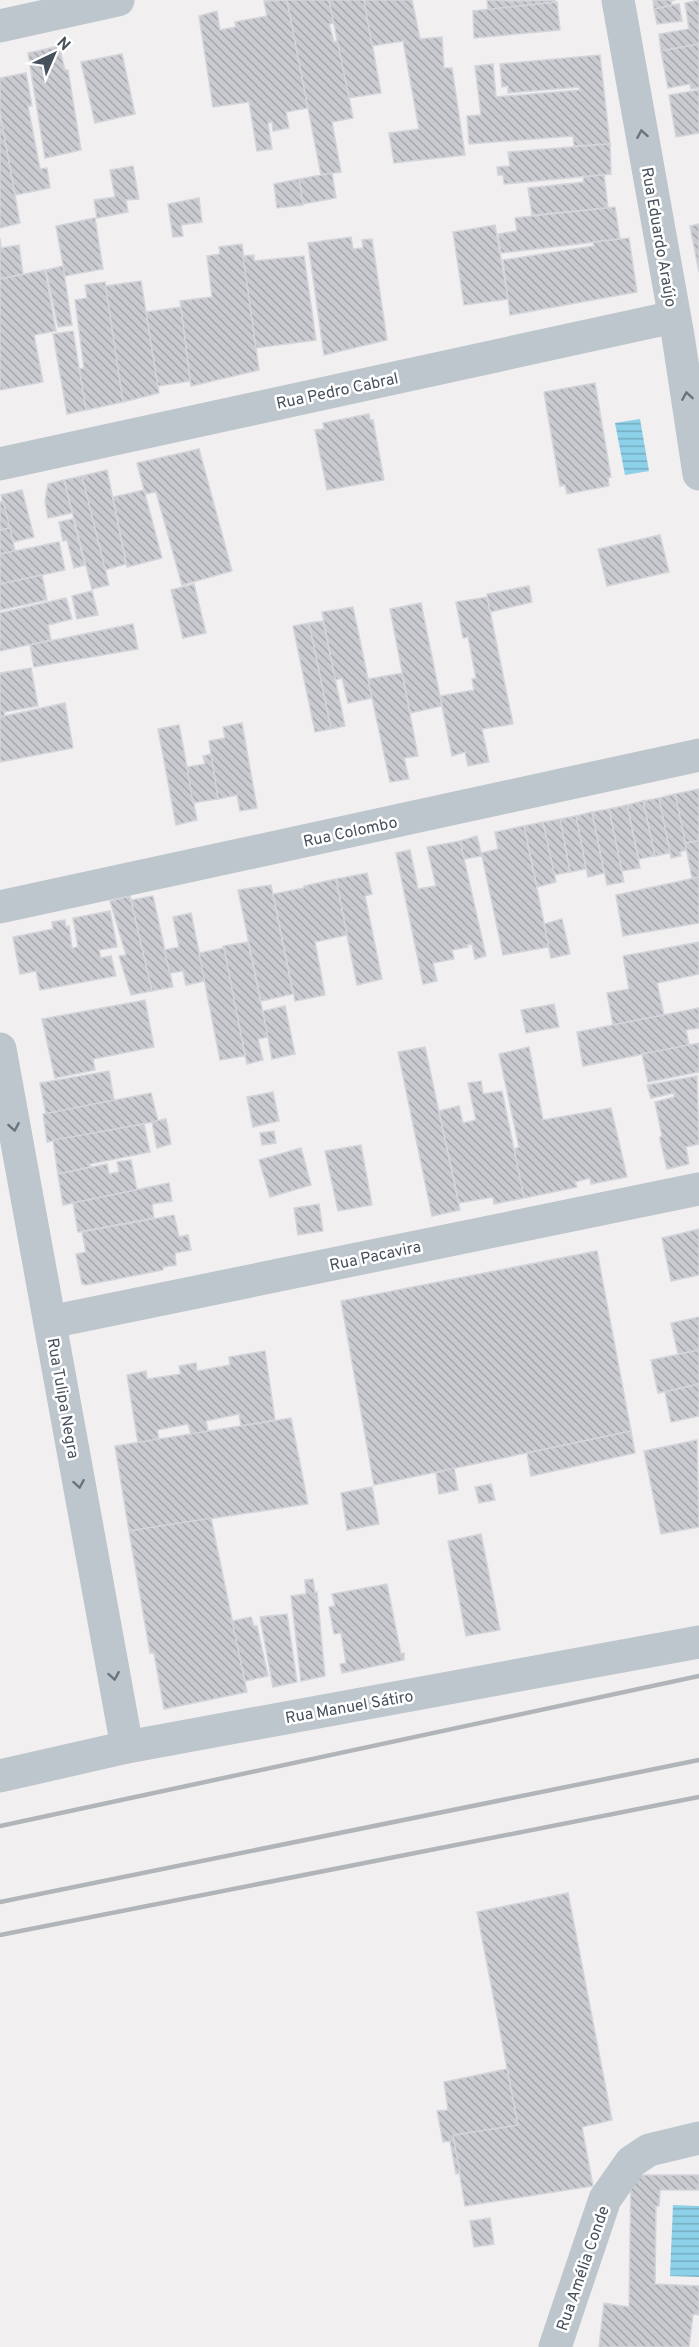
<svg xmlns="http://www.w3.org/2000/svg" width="699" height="2347" viewBox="0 0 699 2347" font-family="Overpass,sans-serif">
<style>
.water{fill:url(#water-rules)}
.building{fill:url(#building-back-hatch);stroke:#d3d5da;stroke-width:1.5}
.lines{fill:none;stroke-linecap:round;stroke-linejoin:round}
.street{stroke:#bdc5cd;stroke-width:33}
.rail{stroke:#b1b4b9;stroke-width:4.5}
.oneway{stroke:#6a747e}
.labels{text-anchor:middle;stroke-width:5;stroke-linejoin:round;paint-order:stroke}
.street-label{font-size:16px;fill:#47515c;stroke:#fff}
</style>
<defs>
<pattern id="water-rules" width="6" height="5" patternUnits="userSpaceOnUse" patternTransform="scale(1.5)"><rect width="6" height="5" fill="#8dd1e9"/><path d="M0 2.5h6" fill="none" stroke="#75acc0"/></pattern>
<pattern id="building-back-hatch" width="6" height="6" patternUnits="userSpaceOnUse" patternTransform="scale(1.5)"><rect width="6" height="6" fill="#c9cbd1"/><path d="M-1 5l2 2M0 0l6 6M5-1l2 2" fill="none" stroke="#a5a7ad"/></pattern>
</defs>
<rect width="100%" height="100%" fill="#f1efef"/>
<g class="water">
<path d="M640 419 649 471 625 475 615 423Z"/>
<path d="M673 2205 699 2206V2277L670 2276Z"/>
</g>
<g class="building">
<path d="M287 0 308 108 286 112 289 128 273 131 272 122 268 123 272 149 257 151 249 102 213 107 199 16 217 11 220 30 236 27 235 22 267 16 264 1Z"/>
<path d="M287 0H329L334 23 329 24 334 42 338 41 353 118 332 122 341 172 321 175Z"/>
<path d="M329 0H364L381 93 349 98Z"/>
<path d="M364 0H412L420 39 442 37 444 68H452L465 155 394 163 389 133 419 129 403 41 372 46Z"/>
<path d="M487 0 510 1 555 0V2L488 10Z"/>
<path d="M653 0H675L671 1 672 5 654 9Z"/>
<path d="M699 0V44L661 51 659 34 689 29 685 3Z"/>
<path d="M557 2 560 30 474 38 473 11Z"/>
<path d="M679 4 682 21 657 24 654 9Z"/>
<path d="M699 44V88L691 89 690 84 668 88 661 51Z"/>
<path d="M59 46 65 70H68L81 150 45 158 28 53Z"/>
<path d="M122 54 135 114 95 123 81 62Z"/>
<path d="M600 55 610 144 574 146 573 136 469 144 467 116 481 115 475 66 493 64 496 97 580 90 579 87 508 93V86L502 87 500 64Z"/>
<path d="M26 73 32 106H28L40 169 47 168 50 188 15 195 0 113V78Z"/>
<path d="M699 90V133L676 137 669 95Z"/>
<path d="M0 113 20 223 0 228Z"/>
<path d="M610 144 611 174 504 184 503 175H498L497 167 510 166 508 152Z"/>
<path d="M133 166 139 199 126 200 128 212 97 218 94 200 115 197 110 170Z"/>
<path d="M332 173 336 198 303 204 299 179Z"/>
<path d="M604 175 608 208 532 215 528 188 584 182 583 177Z"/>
<path d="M299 179 303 205 277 208 274 184Z"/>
<path d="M199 198 202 222 181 225 183 236 173 237 168 204Z"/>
<path d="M615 207 620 239 501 253 498 234 517 231 515 218Z"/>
<path d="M95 218 103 269 65 276 56 226Z"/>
<path d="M699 224V272L690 226Z"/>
<path d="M495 225 508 299 464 305 453 232Z"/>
<path d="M351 237 353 249 363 248 362 240 372 239 387 340 324 355 308 243Z"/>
<path d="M0 238 1 248 19 245 23 274 0 279Z"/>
<path d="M629 238 637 292 510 315 503 260 594 246 593 242Z"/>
<path d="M242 244 259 370 191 386 180 301 212 297 207 256 220 254 219 247Z"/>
<path d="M254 255V261L304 256 316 340 256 348 243 256Z"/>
<path d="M63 266 72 325 58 327 46 270Z"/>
<path d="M45 270 56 331 34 335 43 382 0 390V279Z"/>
<path d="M141 281 159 393 123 402 105 286Z"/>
<path d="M105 282 123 402 86 410 79 369 84 368 75 300 87 298 85 285Z"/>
<path d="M181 307 190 381 158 386 146 312Z"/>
<path d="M73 331 86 410 67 414 53 334Z"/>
<path d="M595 383 611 477 608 478 609 486 567 494 565 485 560 486 544 392Z"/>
<path d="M369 414 370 420H373L384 480 327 490 315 430 324 429 323 423Z"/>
<path d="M199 449 232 571 182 585 156 492 145 494 137 463Z"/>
<path d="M107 470 126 564 105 570 82 476Z"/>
<path d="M82 476 109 585 92 589 64 480Z"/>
<path d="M64 480 72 513 48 518 45 501 48 484Z"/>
<path d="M22 490 34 537 13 542 1 495Z"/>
<path d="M144 490 162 558 127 567 113 497Z"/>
<path d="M3 501 10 528 0 530V502Z"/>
<path d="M73 519 85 565 74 568 67 540 63 541 59 522Z"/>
<path d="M10 528 15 551 0 554V530Z"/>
<path d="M660 535 669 572 607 586 598 549Z"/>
<path d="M59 542 65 570 0 584V554Z"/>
<path d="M42 575 47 600 0 610V584Z"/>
<path d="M194 584 206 633 183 638 171 590Z"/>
<path d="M529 586 532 602 490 612 487 594Z"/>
<path d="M92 591 98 615 77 619 72 596Z"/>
<path d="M487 597 513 724 482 729 489 762 468 766 465 752 452 756 440 696 474 690 472 679 476 678 468 637 463 638 456 602Z"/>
<path d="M66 598 72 619 48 625 51 640 0 651V613Z"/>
<path d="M421 603 442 706 410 713 390 609Z"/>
<path d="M353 607 372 698 348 703 342 678 335 680 322 612Z"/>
<path d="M323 621 345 726 331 729 309 623Z"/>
<path d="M309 623 331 729 315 732 293 626Z"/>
<path d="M133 624 138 649 34 667 30 645Z"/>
<path d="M31 668 38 706 4 712 5 716 0 717V673Z"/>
<path d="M402 673 418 756 404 758 409 779 390 782 368 679Z"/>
<path d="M65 703 73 748 0 762V717Z"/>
<path d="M242 723 257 808 240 811 237 795 218 799 209 741 225 738 223 727Z"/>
<path d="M179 725 197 820 176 825 158 729Z"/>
<path d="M211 754 218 799 193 803 187 767 205 764 203 756Z"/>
<path d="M699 789V841L685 843 675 794Z"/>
<path d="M675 794 687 850 680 852 681 856 671 858 659 798Z"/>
<path d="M659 798 670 853 655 856 643 801Z"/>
<path d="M643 801 655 856 639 859 627 805Z"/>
<path d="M627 805 640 868 622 871 609 809Z"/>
<path d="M609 809 624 882 607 885 592 812Z"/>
<path d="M592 812 604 873 588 877 576 816Z"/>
<path d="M576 816 586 869 570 872 560 819Z"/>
<path d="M560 819 570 872 554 875 543 822Z"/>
<path d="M543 822 556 882 537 887 524 826Z"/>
<path d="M524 826 549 947 503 955 482 856 464 859 460 841 477 836 481 853 498 849 495 832Z"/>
<path d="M460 841 486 956 475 959 472 944 467 945 468 947 452 950 454 959 433 963 437 981 423 984 396 853 410 850 418 889 436 886 427 847Z"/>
<path d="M699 841V877L692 878 685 843Z"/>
<path d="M367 873 372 894 365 896 382 979 357 985 336 879Z"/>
<path d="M699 877V923L623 936 616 895Z"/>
<path d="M336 879 347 935 315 942 325 995 295 1001 273 894 304 888V886Z"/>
<path d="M271 885 293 994 261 1001 238 890Z"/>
<path d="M130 896 152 991 131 995 119 956 126 955 110 901Z"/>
<path d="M153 896 173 987 152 991 131 900Z"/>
<path d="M110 911 117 947 99 950 101 958 111 956 116 976 40 990 36 971 20 974 13 937 53 929 52 922 65 920 66 927 69 926 72 948 78 947 73 918Z"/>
<path d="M191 913 205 981 186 985 183 971 170 973 164 950 179 947 173 917Z"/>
<path d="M562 919 570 954 551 958 544 924Z"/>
<path d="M248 942 268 1037 258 1039 263 1060 247 1064 223 946Z"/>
<path d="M699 942V974L657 983 664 1015 613 1025 607 993 629 989 623 956Z"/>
<path d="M224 948 245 1056 220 1060 199 953Z"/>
<path d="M145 1000 154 1047 93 1059 95 1070 55 1078 42 1019Z"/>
<path d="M554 1004 559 1027 526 1033 521 1010Z"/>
<path d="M285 1006 295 1054 272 1059 263 1011Z"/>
<path d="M699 1008V1028L686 1030 689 1045 583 1066 577 1032Z"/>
<path d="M699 1043V1072L648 1082 642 1054Z"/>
<path d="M425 1047 460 1210 432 1216 398 1052Z"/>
<path d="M529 1047 543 1120 611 1108 627 1177 591 1184 590 1178 575 1182 577 1187 524 1198 514 1149 519 1147 499 1054Z"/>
<path d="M109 1071 114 1100 46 1114 40 1083Z"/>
<path d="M697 1076 699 1144 686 1147 689 1164 667 1169 660 1140V1137L662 1136 655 1102 674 1097V1093L651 1098 647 1085Z"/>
<path d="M481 1081 483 1094 502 1091 524 1198 494 1204 493 1197 459 1203 439 1111 459 1106 463 1123 476 1120 468 1083Z"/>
<path d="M273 1092 279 1121 253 1127 247 1097Z"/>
<path d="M151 1093 158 1121 47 1142 43 1114Z"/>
<path d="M166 1119 171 1144 157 1148 152 1122Z"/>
<path d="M144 1124 150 1152 90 1164V1167L58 1174 53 1140Z"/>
<path d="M274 1131 276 1143 262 1145 260 1133Z"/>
<path d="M361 1145 372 1205 338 1211 325 1151Z"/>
<path d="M301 1148 311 1185 270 1197 259 1160Z"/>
<path d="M131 1160 137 1190 63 1205 58 1174 107 1164 109 1174 119 1172 117 1162Z"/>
<path d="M169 1183 172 1201 152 1204 154 1218 78 1232 73 1203Z"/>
<path d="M319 1204 323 1231 298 1235 294 1208Z"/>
<path d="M174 1215 179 1237 188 1235 191 1250 175 1253 176 1265 163 1267V1270L86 1285 82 1284 76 1254 86 1252 82 1232Z"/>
<path d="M699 1229V1275L671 1281 662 1238Z"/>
<path d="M597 1251 631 1431 374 1485 341 1301Z"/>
<path d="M699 1317V1350L678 1354 671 1323Z"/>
<path d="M699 1350V1384L658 1393 651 1360Z"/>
<path d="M265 1351 275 1420 241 1426 239 1414 206 1421 208 1431 191 1434 188 1424 157 1430 159 1439 138 1443 127 1375 146 1371 147 1379 181 1374 179 1366 196 1363 197 1371 230 1365 229 1357Z"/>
<path d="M699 1384V1416L671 1422 665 1392Z"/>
<path d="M291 1418 308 1504 129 1531 115 1446Z"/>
<path d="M631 1431 635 1453 531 1476 527 1453Z"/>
<path d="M697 1440 699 1527 661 1534 644 1451Z"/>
<path d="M454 1468 458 1490 439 1494 436 1473Z"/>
<path d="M491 1484 495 1500 479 1503 475 1487Z"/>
<path d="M372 1487 379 1524 347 1530 341 1493Z"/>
<path d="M211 1518 247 1692 164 1709 154 1653H150L129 1531Z"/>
<path d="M481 1534 500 1630 466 1636 448 1541Z"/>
<path d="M313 1579 315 1593 317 1592 325 1676 301 1681 291 1596 306 1594 305 1580Z"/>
<path d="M387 1584 401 1654 404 1653V1660L342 1673 340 1664 346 1663 341 1633 334 1634 329 1607 335 1606 332 1594Z"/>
<path d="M287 1614 297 1682 273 1687 260 1617Z"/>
<path d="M251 1617 254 1626H257L268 1676 245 1681 232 1621Z"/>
<path d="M568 1893 612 2120 582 2127 593 2186 465 2206 453 2135 518 2125 477 1912Z"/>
<path d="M507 2069 518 2125 453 2135 460 2173 456 2174 450 2141 443 2142 437 2111 448 2110 444 2082Z"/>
<path d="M631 2175H699V2190H660L659 2206H656L655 2284 699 2286V2315L693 2314 689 2347H599L604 2303 629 2307Z"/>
<path d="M490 2218 494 2244 474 2247 470 2221Z"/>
</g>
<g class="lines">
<g class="street">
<path d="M618 0 678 336 699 474"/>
<path d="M0 26 118 0"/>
<path d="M0 464 674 317"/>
<path d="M0 907 699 755"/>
<path d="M0 1049 127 1747"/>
<path d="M50 1322 699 1189"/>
<path d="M0 1776 127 1747 699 1642"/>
<path d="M555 2347 605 2199 631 2162 649 2150 699 2138"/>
</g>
<g class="rail">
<path d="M0 1826 699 1676"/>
<path d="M0 1902 699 1760"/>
<path d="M0 1935 699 1797"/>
</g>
</g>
<defs><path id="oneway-chevron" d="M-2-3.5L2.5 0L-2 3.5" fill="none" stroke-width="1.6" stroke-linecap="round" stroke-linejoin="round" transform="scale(1.5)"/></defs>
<g class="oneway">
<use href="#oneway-chevron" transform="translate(642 134) rotate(-100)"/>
<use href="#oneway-chevron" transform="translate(687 396) rotate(-99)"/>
<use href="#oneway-chevron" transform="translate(14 1127) rotate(80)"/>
<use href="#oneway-chevron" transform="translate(79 1484) rotate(80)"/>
<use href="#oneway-chevron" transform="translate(114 1676) rotate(80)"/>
</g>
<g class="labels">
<g class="street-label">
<text transform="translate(660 237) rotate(80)" y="6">Rua Eduardo Araújo</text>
<text transform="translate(337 390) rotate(-12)" y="6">Rua Pedro Cabral</text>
<text transform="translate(350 831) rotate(-12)" y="6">Rua Colombo</text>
<text transform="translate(375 1255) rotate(-12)" y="6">Rua Pacavira</text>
<text transform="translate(64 1398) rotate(80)" y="6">Rua Tulipa Negra</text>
<text transform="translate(349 1706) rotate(-10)" y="6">Rua Manuel Sátiro</text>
<text transform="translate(582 2268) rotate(-71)" y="6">Rua Amélia Conde</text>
</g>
</g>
<g transform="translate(54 54) rotate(44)" stroke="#ffffff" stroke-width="4.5" paint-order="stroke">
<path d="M0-4.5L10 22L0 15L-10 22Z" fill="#47515c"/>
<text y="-9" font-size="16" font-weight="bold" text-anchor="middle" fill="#47515c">N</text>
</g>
</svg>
